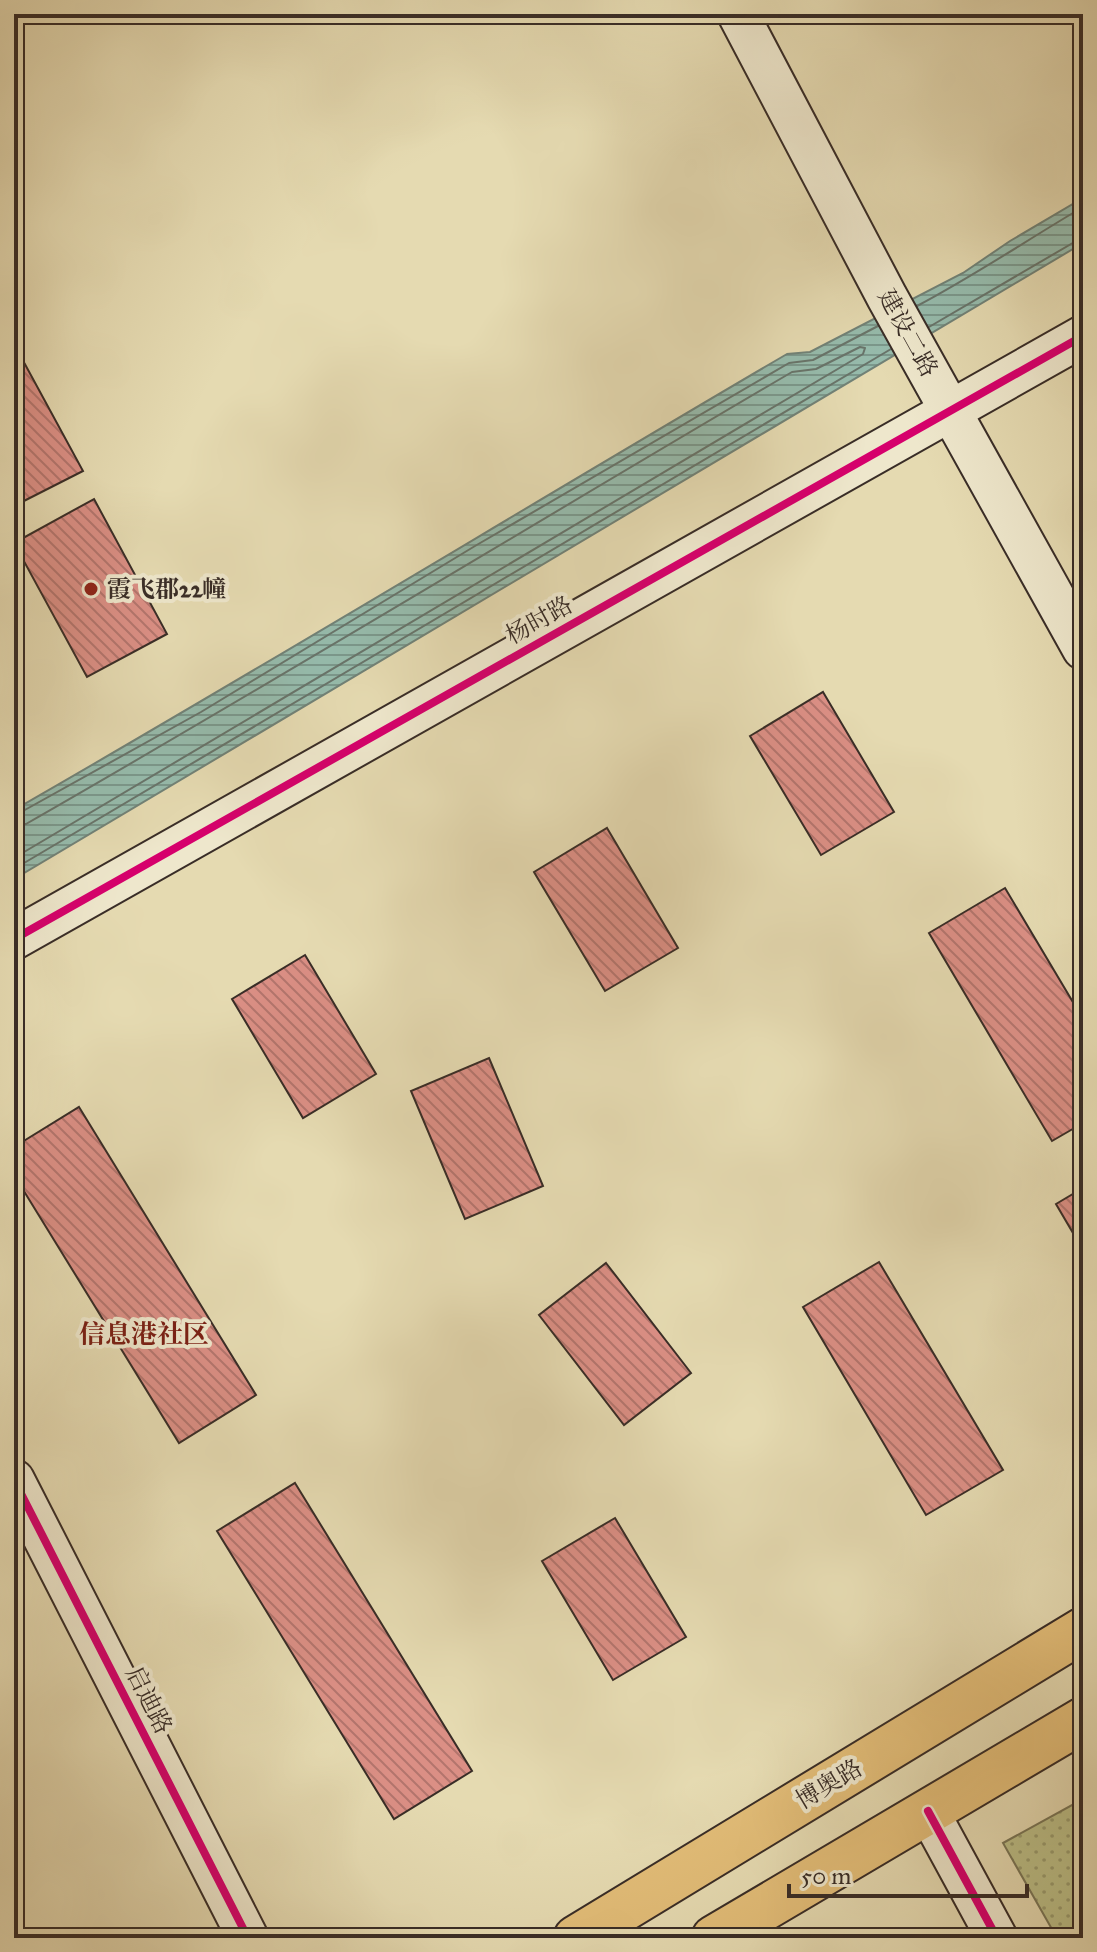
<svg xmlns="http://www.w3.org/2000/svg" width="1097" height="1952" viewBox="0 0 1097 1952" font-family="'IM FELL Great Primer','Noto Serif SC',serif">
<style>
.park{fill:url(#park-dots);stroke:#7a7657;stroke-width:2}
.water{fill:url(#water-rules);stroke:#718277;stroke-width:2}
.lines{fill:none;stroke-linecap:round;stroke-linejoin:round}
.shore{stroke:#68746a;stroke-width:2}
.building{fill:url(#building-back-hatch);stroke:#392d27;stroke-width:2}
.secondary-casing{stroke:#392d27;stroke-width:44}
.primary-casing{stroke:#392d27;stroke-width:48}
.secondary{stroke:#eee7cc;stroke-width:40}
.primary{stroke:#e2bd78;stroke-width:44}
.cycleway-casing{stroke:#eee7cc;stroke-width:13}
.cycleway{stroke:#d6006c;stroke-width:8}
.poi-dot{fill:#8f2418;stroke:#eee7cc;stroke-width:3}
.labels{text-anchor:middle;stroke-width:8;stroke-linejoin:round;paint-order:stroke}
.street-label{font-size:24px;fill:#392d27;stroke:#eee7cc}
.poi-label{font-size:24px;font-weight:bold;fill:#392d27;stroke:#eee7cc;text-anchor:start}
.neighbourhood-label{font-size:26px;font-weight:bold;fill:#7a1f14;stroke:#eee7cc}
</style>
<defs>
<pattern id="park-dots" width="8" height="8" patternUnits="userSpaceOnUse" patternTransform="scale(2)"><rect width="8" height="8" fill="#bbbe87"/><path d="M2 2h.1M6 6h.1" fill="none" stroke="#999b6e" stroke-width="1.8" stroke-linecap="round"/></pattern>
<pattern id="water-rules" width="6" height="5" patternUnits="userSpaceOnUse" patternTransform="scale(2)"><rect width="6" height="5" fill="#96bbac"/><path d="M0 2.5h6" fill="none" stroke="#7b988c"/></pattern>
<pattern id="building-back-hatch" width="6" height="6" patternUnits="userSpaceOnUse" patternTransform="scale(2)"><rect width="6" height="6" fill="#db8f85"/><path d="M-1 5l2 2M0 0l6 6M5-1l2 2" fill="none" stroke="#b3756d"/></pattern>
</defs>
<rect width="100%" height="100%" fill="#e5dab1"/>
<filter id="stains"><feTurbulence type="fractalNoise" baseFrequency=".0025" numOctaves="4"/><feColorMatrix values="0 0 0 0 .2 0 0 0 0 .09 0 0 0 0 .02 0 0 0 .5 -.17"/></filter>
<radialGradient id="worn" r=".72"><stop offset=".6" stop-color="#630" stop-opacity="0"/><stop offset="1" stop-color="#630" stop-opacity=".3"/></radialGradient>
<path class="park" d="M1083 1799V1938H1057L1003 1843Z"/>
<path class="water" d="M1083 198V243L14 879V810C274 661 529 505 787 354L810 352 963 273 1010 241Z"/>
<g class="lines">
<g class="shore">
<path d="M917 306C974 276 1027 240 1083 207"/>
<path d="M929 327 1083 237"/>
<path d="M14 816 201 712 475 546 789 363 813 360 878 326"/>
<path d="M14 826 26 824C283 677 536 522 792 372L816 369 860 347 865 348 863 354 14 858"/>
<path d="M14 869 891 349"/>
</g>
</g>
<g class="building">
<path d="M14 344 83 471 14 506Z"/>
<path d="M94 499 167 634 87 677 14 543Z"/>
<path d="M823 692 894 812 821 855 750 736Z"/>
<path d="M607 828 678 948 605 991 534 872Z"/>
<path d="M1005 888 1083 1019V1123L1052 1141 929 933Z"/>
<path d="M305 955 376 1074 303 1118 232 999Z"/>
<path d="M489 1058 543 1186 465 1219 411 1091Z"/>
<path d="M79 1107 256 1395 179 1443 14 1175V1147Z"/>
<path d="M1083 1188V1250L1056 1204Z"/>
<path d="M879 1262 1003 1470 926 1515 803 1307Z"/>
<path d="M606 1263 691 1373 624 1425 539 1315Z"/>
<path d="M295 1483 472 1771 394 1819 217 1531Z"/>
<path d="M615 1518 686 1637 613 1680 542 1561Z"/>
</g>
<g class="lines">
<g class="secondary-casing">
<g id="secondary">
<path d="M738 14 887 297 1083 649"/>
<path d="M14 939 1083 336"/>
<path d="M14 1480 248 1938"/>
<path d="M928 1811 997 1938"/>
</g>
</g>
<g class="primary-casing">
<g id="primary">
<path d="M576 1938 1083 1630"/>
<path d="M714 1938 1083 1720"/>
</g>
</g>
<use href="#secondary" class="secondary"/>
<use href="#primary" class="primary"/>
<g class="cycleway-casing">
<g id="cycleway">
<path d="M14 939 1083 336"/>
<path d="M14 1480 248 1938"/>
<path d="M928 1811 997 1938"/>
</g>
</g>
<use href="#cycleway" class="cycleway"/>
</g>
<circle class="poi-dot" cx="91" cy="589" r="8"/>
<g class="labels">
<g class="street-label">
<text transform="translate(908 333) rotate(61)" y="8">建设二路</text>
<text transform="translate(539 620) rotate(-29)" y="8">杨时路</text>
<text transform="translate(149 1700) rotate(63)" y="8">启迪路</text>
<text transform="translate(829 1784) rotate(-31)" y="8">博奥路</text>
</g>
<g class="poi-label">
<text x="107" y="597">霞飞郡22幢</text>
</g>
<g class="neighbourhood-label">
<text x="144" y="1343">信息港社区</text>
</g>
</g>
<rect width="1097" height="1952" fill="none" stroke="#e5dab1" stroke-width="48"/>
<rect x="16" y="16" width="1065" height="1920" fill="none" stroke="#392d27" stroke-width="4"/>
<rect x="24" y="24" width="1049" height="1904" fill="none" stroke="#392d27" stroke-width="2"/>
<path d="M789 1884v12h238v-12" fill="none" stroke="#392d27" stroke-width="4"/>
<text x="801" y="1884" font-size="24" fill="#392d27" stroke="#eee7cc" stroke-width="6" paint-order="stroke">50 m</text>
<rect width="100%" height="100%" filter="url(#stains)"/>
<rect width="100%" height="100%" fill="url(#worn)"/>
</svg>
